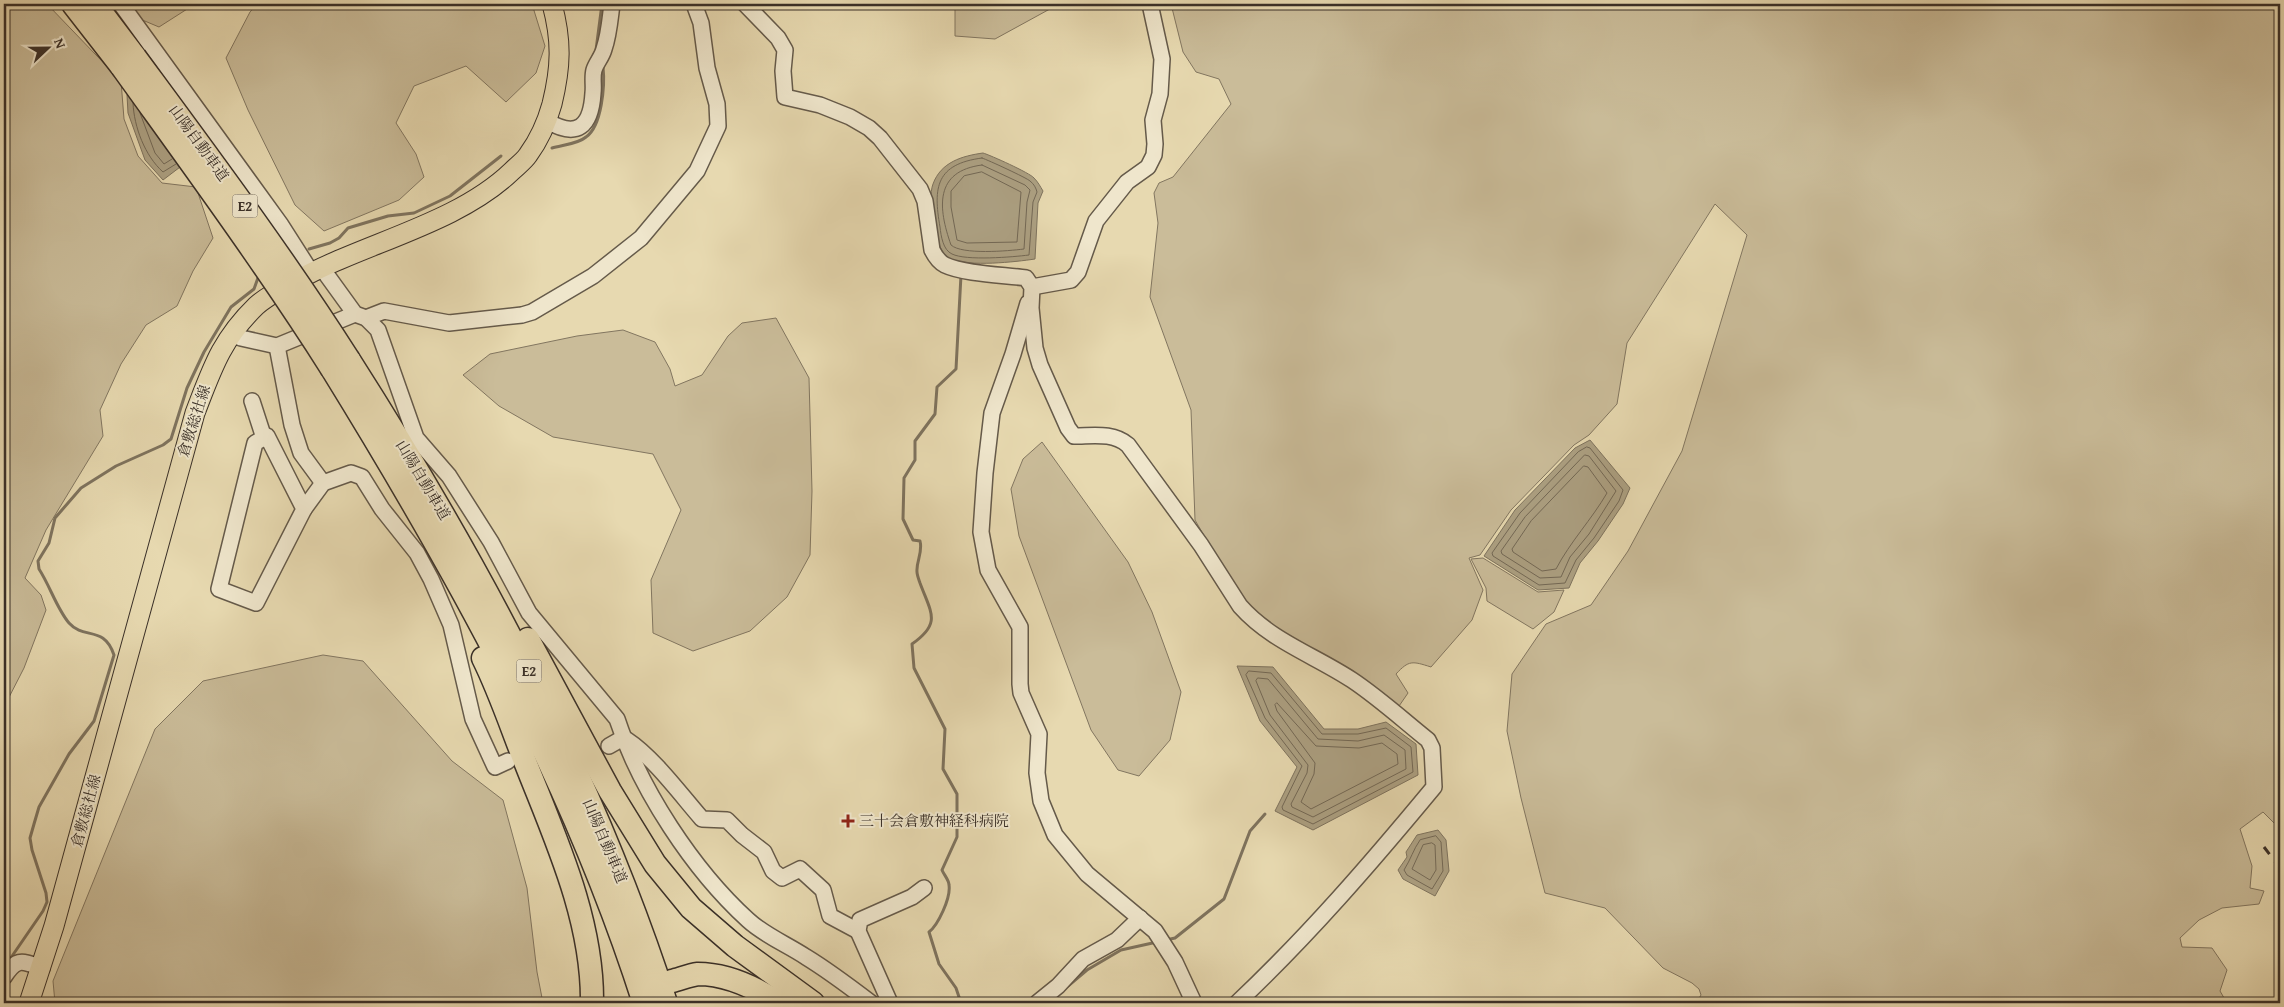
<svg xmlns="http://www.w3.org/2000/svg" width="2284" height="1007" viewBox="0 0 2284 1007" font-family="'Gentium Book Plus','Noto Serif JP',serif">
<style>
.green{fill:#cabc99;stroke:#827660}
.water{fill:#aca082;stroke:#7e735e}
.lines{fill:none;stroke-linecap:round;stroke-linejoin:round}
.shore{stroke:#736855;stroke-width:1}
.stream{stroke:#7e735e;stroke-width:3}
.minor-casing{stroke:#655a4a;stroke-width:18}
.major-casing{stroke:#3a3028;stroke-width:21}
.highway-casing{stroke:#3a3028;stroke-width:25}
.minor{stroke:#efe6cc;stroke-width:15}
.major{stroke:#e7d9b0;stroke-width:19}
.highway{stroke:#e7d9b0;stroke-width:22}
.rail{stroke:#3a3028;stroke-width:3;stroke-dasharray:9 9;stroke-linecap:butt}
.highway-bridge-casing{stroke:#3a3028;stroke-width:25;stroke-linecap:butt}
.highway-bridge{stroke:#e7d9b0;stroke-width:22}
.poi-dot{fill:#8f2418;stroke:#efe6cc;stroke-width:2}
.labels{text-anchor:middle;stroke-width:4;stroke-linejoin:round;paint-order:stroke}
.shield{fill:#efe6cc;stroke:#706759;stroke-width:1}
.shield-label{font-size:14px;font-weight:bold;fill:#3a3028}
.street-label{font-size:15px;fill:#3a3028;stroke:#efe6cc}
.poi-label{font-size:15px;fill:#3a3028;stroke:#efe6cc;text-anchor:start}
</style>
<rect width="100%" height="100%" fill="#e7d9b0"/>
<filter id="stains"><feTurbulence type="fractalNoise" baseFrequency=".004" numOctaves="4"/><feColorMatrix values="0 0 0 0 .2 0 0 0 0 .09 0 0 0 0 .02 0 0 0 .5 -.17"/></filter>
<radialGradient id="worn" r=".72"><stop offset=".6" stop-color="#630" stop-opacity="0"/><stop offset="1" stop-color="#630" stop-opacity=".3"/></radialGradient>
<g class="green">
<path d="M4 4H47L121 81 124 119 138 156 162 183 196 187 213 238 193 271 177 306 146 325 121 364 100 410 103 436 46 530 25 578 41 595 46 610 24 668 4 707Z"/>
<path d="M131 4H195L159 27 140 19Z"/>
<path d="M257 4H532L545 46 536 73 506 102 466 66 414 86 396 123 416 154 424 177 399 200 324 231 295 205 248 110 226 58 250 12Z"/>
<path d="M955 4H1059L995 39 955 36Z"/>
<path d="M1171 4H2280V829L2263 812 2240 829 2252 866 2250 888 2264 891 2259 904 2222 908 2199 920 2180 938 2182 947 2212 948 2227 970 2220 991 2227 1003H1696L1701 995 1699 989 1692 983 1663 968 1605 908 1545 893 1521 798 1507 731 1512 674 1546 624 1591 605 1628 551 1682 451 1747 235 1715 204 1627 343 1617 404 1589 435 1574 445 1511 510 1480 555 1469 558 1483 590 1472 620 1431 667C1412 661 1409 660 1396 674L1408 693 1397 709 1271 628 1242 601 1195 520 1191 410 1150 297 1158 223 1154 193 1159 183 1173 177 1231 104 1219 79 1196 72 1183 52Z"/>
<path d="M776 318 809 378 812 491 810 555 787 597 750 631 693 651 653 633 651 580 681 510 653 454 553 437 499 406 463 375 490 354 577 336 623 330 655 342 670 369 675 386 702 375 728 336 742 323Z"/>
<path d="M1042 442 1128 562 1152 612 1181 692 1170 740 1139 776 1118 770 1091 730 1019 536 1011 489 1023 459Z"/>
<path d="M1483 558 1538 592 1564 590 1554 612 1533 629 1487 601 1486 588 1471 559Z"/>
<path d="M323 655 363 661 452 761 503 800 527 888 537 972 543 1003H55L53 981 155 729 203 681Z"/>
</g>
<g class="water">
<path d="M152 57 213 142 163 180 145 160 128 113 127 95Z"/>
<path d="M983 153C990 155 1030 173 1034 178 1038 182 1040 186 1043 191L1038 203 1035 259C1015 262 969 267 951 259 934 253 927 199 933 184 941 162 962 156 983 153Z"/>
<path d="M1590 440 1630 488 1623 504 1598 541 1580 563 1569 588 1538 590 1484 556 1515 510 1575 448Z"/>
<path d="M1237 666 1273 667 1324 729H1358L1386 722 1416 744 1418 775 1313 830 1275 811 1297 767 1260 721Z"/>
<path d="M1438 830 1446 840 1449 871 1435 896 1403 879 1398 870 1407 857 1406 852 1417 835Z"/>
</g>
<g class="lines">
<g class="shore">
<path d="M133 103C134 127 145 156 163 172L176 164"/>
<path d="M140 113 155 153 164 164 172 159"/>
<path d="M982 158C988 160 1027 178 1030 181 1034 184 1036 188 1037 192L1033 202 1029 255C1013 257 966 261 952 254 943 250 941 236 940 227 933 187 936 164 982 158Z"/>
<path d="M982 165 1025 185 1030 190 1027 202 1024 249C1008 251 962 255 951 245 938 208 934 171 982 165Z"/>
<path d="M982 172 1021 192 1017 242 967 243 957 240 951 207V191L964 176Z"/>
<path d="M1587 447 1590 448 1623 490 1619 501 1594 538 1576 560 1565 583 1539 585 1493 556 1492 553 1520 513 1578 452Z"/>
<path d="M1585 455 1589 456 1616 491 1589 534 1570 557 1561 577 1540 578 1502 554 1501 551 1525 517Z"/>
<path d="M1584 466 1588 467 1607 493C1592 519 1570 542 1556 569L1542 571 1513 552 1512 549 1531 521Z"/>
<path d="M1249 671 1271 673 1322 734H1358L1386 728 1411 747 1413 772 1313 824 1283 810 1282 807 1302 766 1265 718 1246 675Z"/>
<path d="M1258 678 1268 679 1318 739 1358 741 1384 735 1405 750 1406 769 1313 817 1292 807 1291 804 1307 773 1308 765 1270 715 1256 681Z"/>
<path d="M1277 703 1316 746 1359 748 1382 743 1397 754 1398 764 1311 809 1301 802 1314 774 1315 763 1277 711 1275 705Z"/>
<path d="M1436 836 1441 842 1443 871 1432 889 1407 875 1404 870C1411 859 1413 850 1420 840Z"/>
<path d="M1432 843 1435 845 1436 870 1430 880 1412 869 1423 845Z"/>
</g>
<g class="stream">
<path d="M596 50 602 4"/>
<path d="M552 148C563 145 578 144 586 137 602 126 605 85 603 67"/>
<path d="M309 249 330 243 339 238 348 228 388 216 414 213 450 196 501 156"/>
<path d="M961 275 956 369 937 387 935 414 915 441V460L904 478 903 519 913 540 920 541C923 553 916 561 917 572 917 575 919 580 920 583 931 613 942 623 912 644L914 668 945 729 943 769 957 794V837L942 870C944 875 949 880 949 885 951 898 938 925 929 932L939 964 956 988 961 1003"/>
<path d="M1166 940 1175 938 1224 899 1250 831 1265 814"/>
<path d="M8 962 43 911 47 902 46 893 32 850 30 838 34 824 39 807 69 754 94 721 114 655C104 625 84 640 69 623 57 609 50 586 39 569L38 561 49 543 55 518 81 488 116 466 163 445 171 439 187 388 204 352 231 307 254 289 259 275"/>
<path d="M1068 986 1087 970 1121 950 1157 942"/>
</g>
<g class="minor-casing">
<g id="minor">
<path d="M121 4 281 225 311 272"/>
<path d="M745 4 778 38 785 50 783 71 785 97 820 105 850 117 869 128 880 138 920 189 925 201 932 250C935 256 939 262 945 265 964 274 1005 275 1026 278L1032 287 1031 308 1035 348 1040 365 1068 428 1074 436C1093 436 1113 432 1128 445L1201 545 1240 606C1271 641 1314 655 1352 680 1379 698 1403 720 1428 740L1432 748 1434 787C1371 863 1309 935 1237 1003"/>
<path d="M547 121C578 139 591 126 593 93 594 86 592 77 594 70 596 63 602 57 604 49 609 35 610 19 612 4"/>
<path d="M321 267 355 314 366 318 378 330 416 438 449 476 491 542 529 613 617 719C640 789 693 870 748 920 764 935 788 945 806 957 829 971 850 987 871 1003"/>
<path d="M1032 287 1071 280 1078 272 1096 221 1127 182 1148 167 1154 155 1155 144 1153 120 1160 94 1162 59 1150 4"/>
<path d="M1028 303 1013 354 992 413 985 473 981 532 988 570 1020 627V684L1021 693 1039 734 1037 773 1041 801 1055 835 1087 874 1155 931 1175 962 1194 1003"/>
<path d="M366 318 384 311 449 323 522 315 532 312 593 276 641 238 697 171 718 126 717 104 707 68 701 23 694 4"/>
<path d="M231 334 241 338 277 346 355 314"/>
<path d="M277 346 292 425 301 453 323 483"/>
<path d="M252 401 264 438"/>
<path d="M267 436 304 509 256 603 219 589 255 443Z"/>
<path d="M304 509 323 483 351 473 362 477 382 509 417 553 431 579 451 625 473 719 495 767 508 761"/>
<path d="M627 740C653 757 681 795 702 819L727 820 742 835 764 852 773 871 782 878 800 869 823 890 830 916 858 931"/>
<path d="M609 746 623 738"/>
<path d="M4 977C17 957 22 961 42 968"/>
<path d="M890 1003 858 931 860 920 912 897 924 888"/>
<path d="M1037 1003 1058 986 1083 959 1117 940 1140 918"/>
</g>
</g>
<g class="major-casing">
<path id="major" d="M29 1003 54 926 195 413C212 369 221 340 256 306 267 296 281 289 294 282 362 243 456 225 512 171 517 166 524 161 528 155 539 140 547 122 552 104 561 67 562 41 552 4"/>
</g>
<g class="highway-casing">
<g id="highway">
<path d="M73 4 122 67"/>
<path d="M95 4 135 57"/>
<path d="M349 360C478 562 592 774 666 1003"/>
<path d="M332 369C456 570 572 777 644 1003"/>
<path d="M528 639 610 791 655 864 691 908 735 946 813 1003"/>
<path d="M483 658C500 692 512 729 526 764 556 840 593 920 592 1003"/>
<path d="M672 981C680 979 690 975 698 974 727 974 756 988 779 1003"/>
</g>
</g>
<use href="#minor" class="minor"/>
<use href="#major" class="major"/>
<use href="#highway" class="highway"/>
<path class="rail" d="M2264 847 2280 868"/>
<g class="highway-bridge-casing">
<g id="highway-bridge">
<path d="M135 57C208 156 282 255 349 360"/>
<path d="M122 67C193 166 266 265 332 369"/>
</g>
</g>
<use href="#highway-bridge" class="highway-bridge"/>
</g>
<path class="poi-dot" d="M845.5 813.5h5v5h5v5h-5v5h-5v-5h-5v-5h5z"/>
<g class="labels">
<g class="shield">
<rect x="232.5" y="194.5" width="25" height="23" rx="4"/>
<rect x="516.5" y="659.5" width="25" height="23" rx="4"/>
</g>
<g class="shield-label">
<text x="245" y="211">E2</text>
<text x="529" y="676">E2</text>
</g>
<g class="street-label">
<text transform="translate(199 143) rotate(54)" y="5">山陽自動車道</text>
<text transform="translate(194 421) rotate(-72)" y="5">倉敷総社線</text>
<text transform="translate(423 480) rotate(59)" y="5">山陽自動車道</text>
<text transform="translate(86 811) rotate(-75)" y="5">倉敷総社線</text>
<text transform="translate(605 841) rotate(67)" y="5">山陽自動車道</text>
</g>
<g class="poi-label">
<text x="859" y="826">三十会倉敷神経科病院</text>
</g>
</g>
<rect width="2284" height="1007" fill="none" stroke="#e7d9b0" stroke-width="20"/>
<rect x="5" y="5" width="2274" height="997" fill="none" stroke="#3a3028" stroke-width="2.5"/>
<rect x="10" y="10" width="2264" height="987" fill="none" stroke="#3a3028"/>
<g transform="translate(48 48) rotate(68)" stroke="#efe6cc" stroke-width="4" paint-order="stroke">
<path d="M0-4L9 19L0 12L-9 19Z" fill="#3a3028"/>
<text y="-8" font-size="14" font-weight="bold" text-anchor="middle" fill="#3a3028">N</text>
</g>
<rect width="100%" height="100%" filter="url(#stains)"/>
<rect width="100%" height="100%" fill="url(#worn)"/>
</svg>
